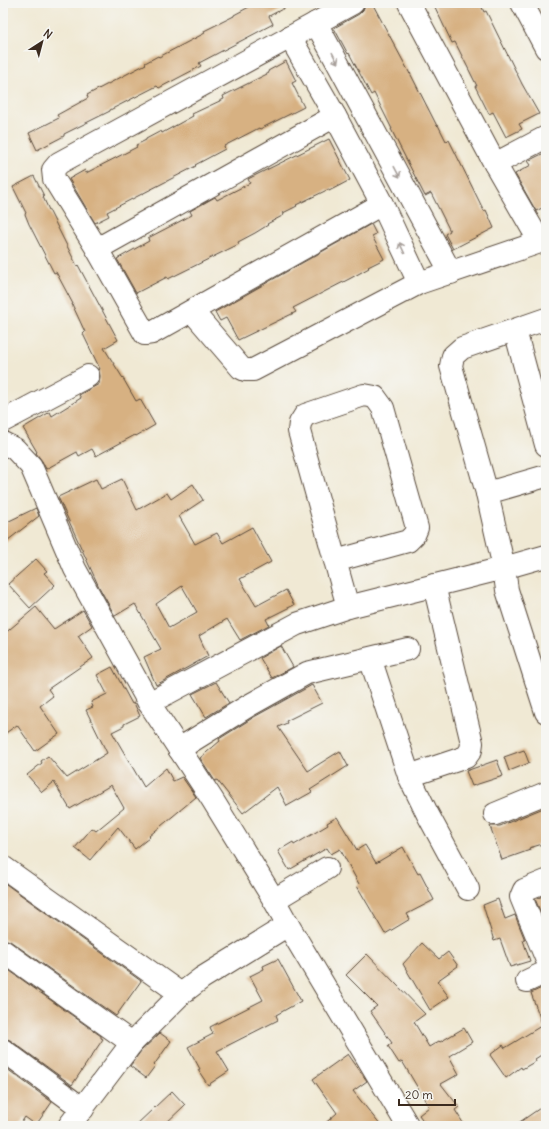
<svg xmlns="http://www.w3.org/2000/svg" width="549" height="1129" viewBox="0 0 549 1129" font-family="Delius,sans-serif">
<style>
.building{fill:#d7b182;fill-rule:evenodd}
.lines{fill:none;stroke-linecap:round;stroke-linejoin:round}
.minor-casing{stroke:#564739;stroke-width:24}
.minor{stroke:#fff;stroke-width:22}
.oneway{stroke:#a79f9a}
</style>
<rect width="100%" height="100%" fill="#f6f6f2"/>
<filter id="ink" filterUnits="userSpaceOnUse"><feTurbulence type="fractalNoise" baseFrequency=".025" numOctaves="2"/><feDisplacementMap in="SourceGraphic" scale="8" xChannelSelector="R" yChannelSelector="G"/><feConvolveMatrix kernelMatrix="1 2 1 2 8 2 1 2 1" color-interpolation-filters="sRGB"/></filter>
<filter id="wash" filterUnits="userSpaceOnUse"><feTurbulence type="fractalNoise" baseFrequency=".012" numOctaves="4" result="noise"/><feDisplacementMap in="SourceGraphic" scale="16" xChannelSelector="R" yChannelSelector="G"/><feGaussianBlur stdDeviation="0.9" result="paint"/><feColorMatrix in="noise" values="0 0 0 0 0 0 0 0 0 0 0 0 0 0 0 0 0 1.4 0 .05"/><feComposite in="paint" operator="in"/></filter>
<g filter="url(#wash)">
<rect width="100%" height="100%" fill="#f0e9d4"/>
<g id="blocks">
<g class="building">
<path d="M247 3H294L269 16 273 24 258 32 199 63 201 66 159 88 157 86 110 110V111L64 134V136L37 150 29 133 59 118 57 115 88 98 87 95 146 64 145 63 158 56 159 57 205 33 204 31 234 16V15L249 7Z"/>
<path d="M368 3H372L410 74V73L437 126 438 125 446 141 449 140 484 211 486 210 494 228 453 249 445 234 450 231 431 193 425 196 400 147 391 129H392L374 93 371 95 349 53 348 54 334 28 359 14 363 10 365 5Z"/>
<path d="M433 3H480L484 12 486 11 522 84 539 114 519 124 522 129 506 137 493 112 489 114 475 86H477L455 42 452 43Z"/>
<path d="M286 61 296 81 292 83 304 107 260 129 259 128 224 146 225 149 195 165 196 166 167 181 107 212 109 216 95 223 69 179 85 170 86 173 137 147 136 145 146 140V139L161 131 162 133 193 116 192 114 224 99 223 96 269 73 268 71Z"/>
<path d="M329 139 350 180 329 191V189L296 205 297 206 283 213 284 215 267 224 268 225 255 233 238 242 239 244 168 279 167 277 136 293 117 259 149 241 148 238 192 215 190 211 215 197 217 200 250 183 248 179 254 176Z"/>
<path d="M546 152V206L536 211 515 174 531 165 528 161Z"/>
<path d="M34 176 44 196 43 197 49 210 77 266 78 265 118 340 104 348 124 380 136 401 140 399 155 425 136 436 135 435 96 456 92 449 79 456 77 452 46 469 42 461 36 453 37 452 23 428 50 412 52 416 81 398 79 395 99 384 100 376 99 370 100 369 83 334 85 332 72 304H73L56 272 54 273 29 224 25 214 26 213 13 187Z"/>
<path d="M371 224 376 234 372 236 384 259 368 267 369 268 351 278 293 308 296 312 238 340 226 318 220 321 215 312Z"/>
<path d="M96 479 101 489 122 479 137 510 167 493 171 499 193 484 203 500 179 516 195 544 217 533 223 543 252 527 271 562 240 579 256 606 286 590 294 605 266 619 269 625 240 640 227 619 199 636 208 656 156 685 144 657 161 649 135 604 115 616 99 587 58 497ZM182 586 197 612 169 628 156 604Z"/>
<path d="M36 508 39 516 3 544V524Z"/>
<path d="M36 559 47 571 44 573 55 585 30 608 8 584Z"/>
<path d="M36 607 54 629 83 610 92 626 78 636 93 658 48 689 53 696 40 706 59 734 35 751 17 725 3 735V635Z"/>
<path d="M281 646 293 667 272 678 260 658Z"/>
<path d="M112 667 132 704 134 703 140 716 124 724V726L112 732 144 787 166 768 173 781 182 777 196 797 149 836 150 837 135 849 118 827 90 860 75 848 92 828 96 831 124 808 111 785 70 809 54 782 42 792 27 775 42 763 41 761 48 756 67 778 107 753 86 710 93 707 91 702 107 694 97 675Z"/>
<path d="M216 682 229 703 206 717 192 694Z"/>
<path d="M312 685 322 703 286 721 287 723 278 727 308 771 340 751 348 766 310 790 312 792 287 806 277 787 243 813 217 780 215 781 200 758 220 741 219 739 254 717Z"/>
<path d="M524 750 529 763 509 771 504 757Z"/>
<path d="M497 760 503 776 472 786 466 771Z"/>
<path d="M546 807V843L529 848 530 850 502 860 490 826H500Z"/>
<path d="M337 817 357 850 365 845 376 863 403 847 418 874 420 873 434 900 407 914 410 919 385 934 357 886 359 884 340 849 331 854 327 848 289 870 278 851 293 842 294 845 328 825 327 823Z"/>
<path d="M3 882 141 981 116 1016 10 941 3 939Z"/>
<path d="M543 896 546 904V925L535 899Z"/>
<path d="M498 899 505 919 515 915 525 940H523L530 961 510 967 500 939 494 941 483 905Z"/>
<path d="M422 943 439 959 448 952 458 966 437 981 449 997 430 1010 403 964Z"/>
<path d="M367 954 425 1014 414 1022 429 1047 439 1041 440 1042 464 1028 472 1042 449 1056 459 1074 441 1084 459 1107 455 1110 465 1126H427L419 1115 429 1107 402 1061 399 1063 388 1046 392 1043 370 1011 377 1006 346 975Z"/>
<path d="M278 959 301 1001 276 1015 278 1020 217 1051 229 1071 208 1085 198 1070 200 1069 188 1047 213 1034 210 1027 263 1000 250 976 264 969 263 966Z"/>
<path d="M3 966 101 1036V1038L103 1039 72 1085 10 1040 3 1038Z"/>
<path d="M546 986V1029H544L531 993Z"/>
<path d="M541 1026 546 1034V1052L535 1059 536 1061 522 1069 521 1067 506 1078 490 1055 503 1045 505 1048Z"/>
<path d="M160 1033 171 1041 154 1065 155 1066 146 1078 130 1066 141 1051Z"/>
<path d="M348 1054 367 1081 353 1091 381 1126H322L337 1113 313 1079Z"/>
<path d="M3 1066 52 1102 36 1125 25 1117 19 1126H3Z"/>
<path d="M172 1091 185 1105 163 1126H135Z"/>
<path d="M546 1104V1126H514Z"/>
</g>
</g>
</g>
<g filter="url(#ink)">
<use href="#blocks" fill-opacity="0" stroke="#564739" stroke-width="1"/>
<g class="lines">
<g class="minor-casing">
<g id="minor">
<path d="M353 3 59 163 53 170 54 179 97 249 145 334 152 333 382 204"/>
<path d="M409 3 495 164 540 242 546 239"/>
<path d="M522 3 546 48"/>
<path d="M316 23 451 273"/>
<path d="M290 37 335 116 382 204 419 283"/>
<path d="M495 164 546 137"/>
<path d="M97 249 335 116"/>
<path d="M192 311 241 368 245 370H253L419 283 540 242"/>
<path d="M515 330 546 445"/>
<path d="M3 421 88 376"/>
<path d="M3 443 15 449 31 466 75 569 149 703 212 799 274 900 288 925 408 1126"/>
<path d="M487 493 546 476"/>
<path d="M546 556 504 568 507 590 546 712"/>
<path d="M335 561 408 541 414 535 417 528 383 408 375 397 364 395 305 415 300 423 299 431 348 607"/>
<path d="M373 667 409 776 427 813 468 889"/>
<path d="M149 703 297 624 348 607 504 568 487 493 451 366 453 356 462 348 546 319"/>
<path d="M179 749 248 706 307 673 408 649"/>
<path d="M409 776 466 757 471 750 472 743 434 585"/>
<path d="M495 814 546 793"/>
<path d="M3 867 181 994 202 978 288 925"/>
<path d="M546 881 524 890 521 897 546 958"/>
<path d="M274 900 327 868"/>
<path d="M3 951 132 1043"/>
<path d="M527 981 546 972"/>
<path d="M3 1050 83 1109"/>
<path d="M69 1126 132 1043 181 994"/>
</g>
</g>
<use href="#minor" class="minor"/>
</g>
<defs><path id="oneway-shaft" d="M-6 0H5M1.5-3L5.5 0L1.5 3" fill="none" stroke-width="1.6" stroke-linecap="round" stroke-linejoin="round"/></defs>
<g class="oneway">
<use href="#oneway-shaft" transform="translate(335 58) rotate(62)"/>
<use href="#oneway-shaft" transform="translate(397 172) rotate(62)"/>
<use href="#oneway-shaft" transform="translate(402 248) rotate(-115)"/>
</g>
</g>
<rect width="549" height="1129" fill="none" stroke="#f6f6f2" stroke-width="16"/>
<g transform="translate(42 42) rotate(36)" stroke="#f6f6f2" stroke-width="3" paint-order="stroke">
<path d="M0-3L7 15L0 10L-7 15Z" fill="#3b2a1e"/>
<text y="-6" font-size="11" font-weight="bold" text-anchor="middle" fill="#3b2a1e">N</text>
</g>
<path d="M399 1099v6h56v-6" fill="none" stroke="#3b2a1e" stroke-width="2"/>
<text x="405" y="1099" font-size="12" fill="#3b2a1e" stroke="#f6f6f2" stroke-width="3" paint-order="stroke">20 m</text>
</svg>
